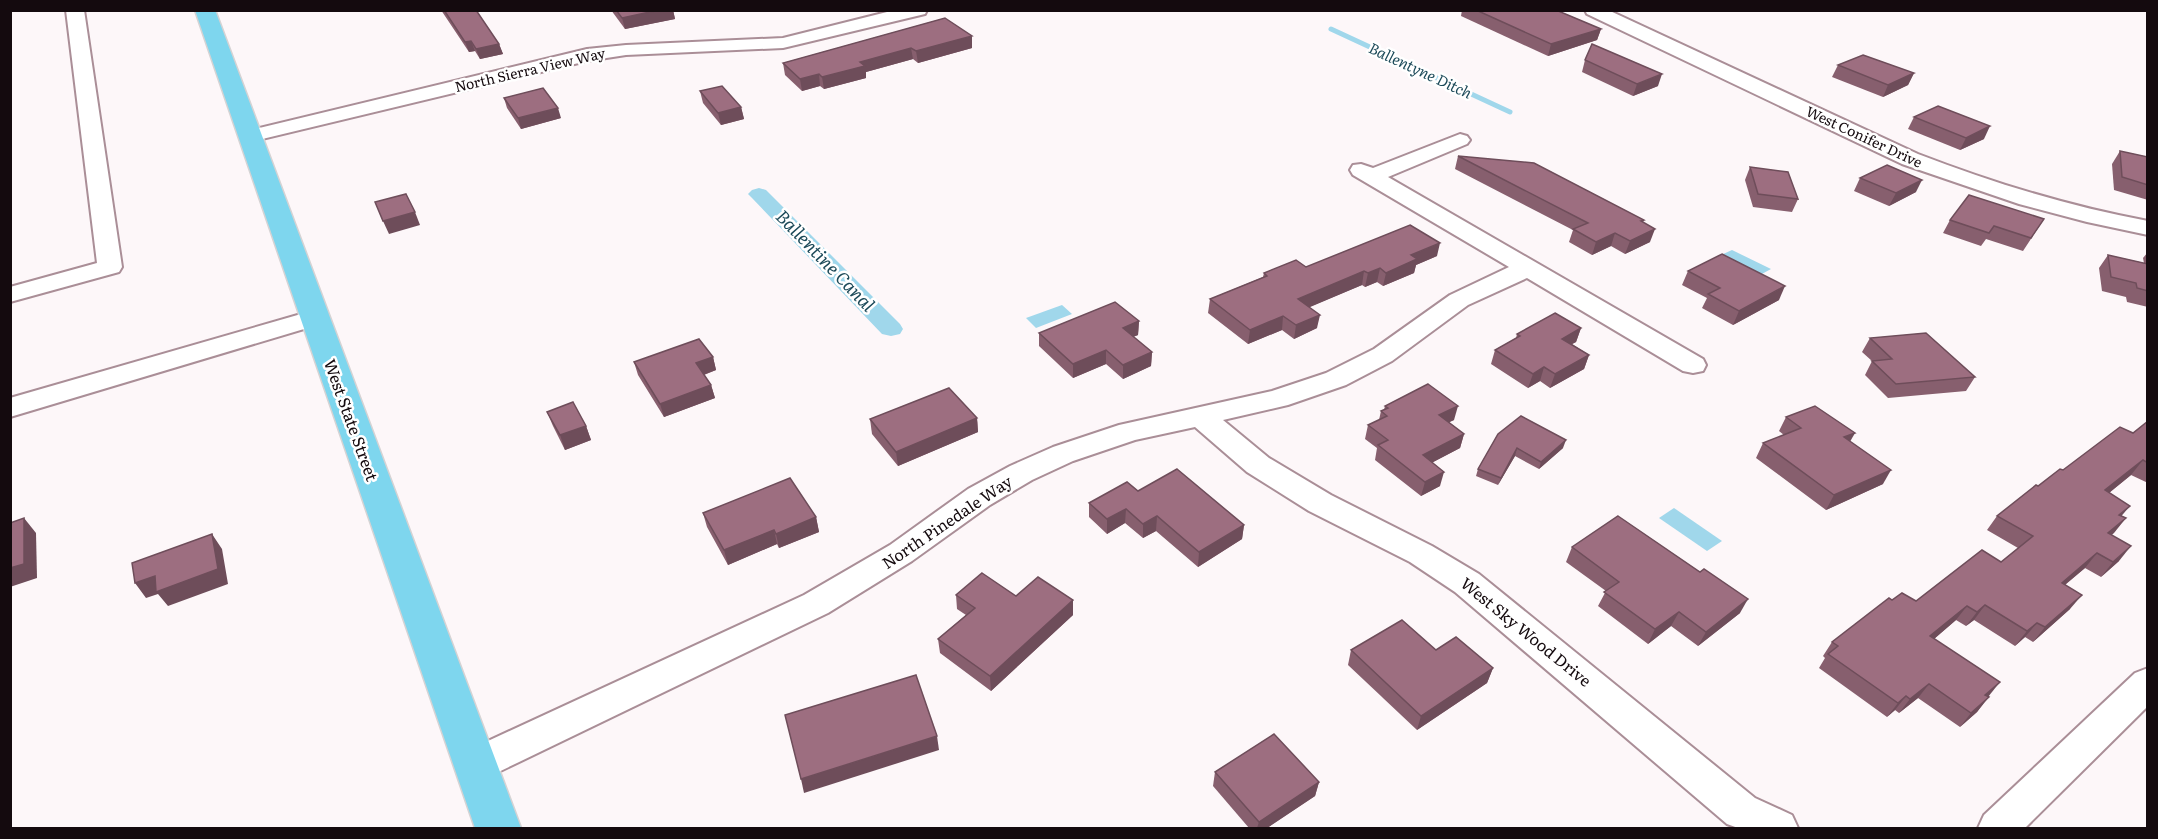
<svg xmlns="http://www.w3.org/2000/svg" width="2158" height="839" viewBox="0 0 2158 839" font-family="Literata,serif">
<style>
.water{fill:#a0d7eb}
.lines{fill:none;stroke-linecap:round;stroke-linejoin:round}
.stream{stroke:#a0d7eb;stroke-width:5}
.canal{fill:#a0d7eb;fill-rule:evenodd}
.minor-casing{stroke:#aa8e97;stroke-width:4}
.major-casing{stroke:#d5d3d4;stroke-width:3}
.minor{fill:#fff;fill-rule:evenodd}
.major{fill:#7ed6ee;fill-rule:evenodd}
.wall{fill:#875f6e}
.shaded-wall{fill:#6e4d5a}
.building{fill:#9d6e80;stroke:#6e4d5a;stroke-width:1.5}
.labels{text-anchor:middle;stroke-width:5;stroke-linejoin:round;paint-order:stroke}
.far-street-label{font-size:14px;fill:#140a0e;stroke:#fff}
.far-water-label{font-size:15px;font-style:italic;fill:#1c4a59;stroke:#fff}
.street-label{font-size:16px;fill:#140a0e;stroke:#fff}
.water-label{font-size:18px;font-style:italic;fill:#1c4a59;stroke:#fff}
</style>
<rect width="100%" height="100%" fill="#fdf7f9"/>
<g class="water">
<path d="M1732 250 1771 269 1760 275 1721 255Z"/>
<path d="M1062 305 1072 314 1036 328 1026 318Z"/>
<path d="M1674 508 1722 541 1707 551 1659 518Z"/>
</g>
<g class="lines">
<path class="stream" d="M1331 29 1510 112"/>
<path class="canal" d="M759 188 766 190 900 324 903 329 900 334 891 336 882 334 752 198 748 194 752 190Z"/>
<g class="minor-casing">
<g id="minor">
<path d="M66 10H84L122 267 119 272 10 302V287L97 263Z"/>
<path d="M895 10H927L925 14 783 48 626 55 587 61 250 142 243 140 240 136 243 132 587 49 626 45 783 38Z"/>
<path d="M1585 10H1608L1918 154C1993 183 2068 206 2148 221V235L2087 222 2019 204 1902 164 1587 14Z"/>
<path d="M1460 134 1467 136 1470 140 1467 144 1388 177 1703 359 1706 365 1703 371 1693 373 1683 371 1527 278 1468 305 1392 361 1346 385 1288 405 1223 420 1269 458 1331 495 1432 546 1479 574 1755 798 1792 815 1798 828H1738L1727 824 1455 592 1410 562 1309 511 1247 472 1195 427 1135 440 1073 461 1032 480 990 505 912 561 828 613 488 777 475 782 462 777 456 765 462 753 804 595 890 545 968 489 1010 466 1053 447 1119 425 1272 391 1326 373 1374 349 1450 295 1509 267 1353 175 1350 170 1353 165 1361 164 1373 168Z"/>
<path d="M315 310 324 313 328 318 324 323 10 417V398Z"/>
<path d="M2148 668V706L2025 828H1978L1984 815 2135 673Z"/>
</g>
</g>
<g class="major-casing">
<path id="major" d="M195 10H215L521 828H475Z"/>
</g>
<use href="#minor" class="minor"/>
<use href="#major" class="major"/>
</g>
<g class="wall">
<path d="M441 10H476L499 44 503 54 480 59 475 51 469 52Z"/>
<path d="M611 10H673L675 19 625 29Z"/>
<path d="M1462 10H1556L1601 29 1597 40 1548 56 1461 16Z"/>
<path d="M945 18 972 48 918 63 913 59 866 72V78L824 89 820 86 802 91 785 75 783 63Z"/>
<path d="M1585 60 1658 86 1633 96 1582 72Z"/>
<path d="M1838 65 1914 73 1908 85 1883 97 1832 77Z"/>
<path d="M700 91 741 107 744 119 721 125 703 103Z"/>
<path d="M504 98 561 118 521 129 507 108Z"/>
<path d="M1914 117 1984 139 1960 150 1908 129Z"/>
<path d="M2120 151 2148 157V200L2114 190 2112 164Z"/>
<path d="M1458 156 1644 220 1643 222 1650 242 1625 254 1611 246 1592 255 1569 242 1573 230 1455 169Z"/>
<path d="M1750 167 1798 199 1792 212 1753 207 1745 180Z"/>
<path d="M1860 178 1916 192 1889 206 1854 191Z"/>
<path d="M2044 219 2023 251 1986 239 1981 246 1943 233 1950 220Z"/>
<path d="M2148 252V307L2127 302 2126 297 2102 291 2099 268 2108 255 2144 263 2143 258Z"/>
<path d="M1437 256 1416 265 1414 273 1383 286 1377 282 1365 287 1362 285 1309 307 1317 328 1294 339 1282 330 1248 344 1208 313 1210 299 1263 277 1264 273 1306 267Z"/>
<path d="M1688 271 1779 300 1733 325 1702 308 1707 298 1682 285Z"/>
<path d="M1139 321 1138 335 1133 337 1152 352 1151 366 1123 379 1106 364 1073 378 1039 346V333Z"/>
<path d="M1581 328 1576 342 1572 344 1589 355 1584 369 1550 388 1540 381 1528 388 1491 364 1495 350 1516 338 1517 334Z"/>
<path d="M1870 338 1975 377 1966 391 1888 398 1865 375 1872 361 1862 352Z"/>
<path d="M713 357 716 370 704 375 711 385 715 398 664 417 638 375 634 362Z"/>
<path d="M1385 406 1454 420 1449 422 1464 434 1460 448 1433 462 1440 486 1421 496 1375 460 1377 448 1365 439 1368 425 1379 420 1381 411 1384 410Z"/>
<path d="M547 412 586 426 591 440 565 450 553 426Z"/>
<path d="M1786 417 1850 441 1883 484 1826 510 1756 458 1763 443 1784 435 1779 431Z"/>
<path d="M977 418 978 432 898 466 872 434 870 419Z"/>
<path d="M2148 421V483L2131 475 2109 493 2122 516 2126 518 2111 535 2119 561 2101 577 2085 568 2065 585 2070 609 2033 642 2025 637 2015 646 1974 620 1966 626 1956 620 1934 639 1988 697 1977 712 1960 727 1918 698 1899 713 1895 710 1887 717 1819 668 1825 658 1823 656 1832 642 1892 600 1916 601 2001 562 2018 548 1987 530 1997 516 2038 486 2063 470 2133 433Z"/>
<path d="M1498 434 1563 448 1539 469 1515 456 1498 485 1476 476 1478 469Z"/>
<path d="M1138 491 1244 525 1242 539 1198 567 1156 531 1143 538 1125 523 1107 534 1089 517V503Z"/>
<path d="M703 513 816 517 819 532 779 548 777 544 728 565 707 527Z"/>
<path d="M1572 547 1740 613 1698 646 1671 626 1648 644 1598 606 1606 591 1566 562Z"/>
<path d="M956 595 1016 596 1073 615 991 691 940 653 938 639 966 615 957 609Z"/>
<path d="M1351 650H1436L1493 668 1487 683 1417 730 1348 665Z"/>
<path d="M1215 772 1319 782 1315 796 1267 828H1249L1213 786Z"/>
</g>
<g class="shaded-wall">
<path d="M659 10H673L675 19 625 29 622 18Z"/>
<path d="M1601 29 1597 40 1548 56 1551 44Z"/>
<path d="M972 36V48L918 63 916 51Z"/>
<path d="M471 41 475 51 469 52 465 42Z"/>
<path d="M499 44 503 54 480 59 476 49Z"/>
<path d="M911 48 913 59 866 72V78L824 89 822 77 860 62Z"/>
<path d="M1914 73 1908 85 1883 97 1888 85Z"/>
<path d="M819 74 820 86 802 91 800 79Z"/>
<path d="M1662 74 1658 86 1633 96 1637 84Z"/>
<path d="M741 107 744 119 721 125 718 113Z"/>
<path d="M558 108 561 118 521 129 518 118Z"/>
<path d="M1990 126 1984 139 1960 150 1966 138Z"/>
<path d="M1922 180 1916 192 1889 206 1896 193Z"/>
<path d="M415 212 420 225 389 234 383 221Z"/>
<path d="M1655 229 1650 242 1625 254 1630 241Z"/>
<path d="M1615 233 1611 246 1592 255 1596 242Z"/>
<path d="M1440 243 1437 256 1416 265 1414 273 1383 286 1386 273 1411 255Z"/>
<path d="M1380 268 1377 282 1365 287 1368 273Z"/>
<path d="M1364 271 1362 285 1296 313 1298 299Z"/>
<path d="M1785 286 1779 300 1733 325 1739 311Z"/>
<path d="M1320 315 1317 328 1294 339 1296 325Z"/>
<path d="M1283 316 1282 330 1248 344 1250 330Z"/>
<path d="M1139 321 1138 335 1122 341 1123 328Z"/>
<path d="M1581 328 1576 342 1557 352 1562 339Z"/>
<path d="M1106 350V364L1073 378V364Z"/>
<path d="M1152 352 1151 366 1123 379V365Z"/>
<path d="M1589 355 1584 369 1550 388 1555 374Z"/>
<path d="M713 357 716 370 700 376 696 363Z"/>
<path d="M1544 367 1540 381 1528 388 1533 374Z"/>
<path d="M711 385 715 398 664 417 660 404Z"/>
<path d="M1458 406 1454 420 1435 429 1439 415Z"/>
<path d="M977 418 978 432 898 466 896 452Z"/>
<path d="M586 426 591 440 565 450 560 435Z"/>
<path d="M1855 433 1847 447 1844 437Z"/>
<path d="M1464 434 1460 448 1420 469 1423 455Z"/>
<path d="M1566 440 1563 448 1539 469 1541 462Z"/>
<path d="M1517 448 1515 456 1498 485 1501 478Z"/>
<path d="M2143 460 2131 475 2094 505 2105 490Z"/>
<path d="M1891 470 1883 484 1826 510 1834 495Z"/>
<path d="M1444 472 1440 486 1421 496 1425 482Z"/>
<path d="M2130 506 2118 520 2119 515Z"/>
<path d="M1126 509 1125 523 1107 534V519Z"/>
<path d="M1157 516 1156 531 1143 538V524Z"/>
<path d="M816 517 819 532 779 548 776 534Z"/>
<path d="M24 518 36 533 37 578 10 587V568Z"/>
<path d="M2126 518 2114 533 2097 548 2108 533Z"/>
<path d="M1244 525 1242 539 1198 567 1199 552Z"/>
<path d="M774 530 777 544 728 565 724 550Z"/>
<path d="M212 534 222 549 228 584 168 606 158 594 146 598 135 583Z"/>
<path d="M2131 546 2119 561 2101 577 2113 562Z"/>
<path d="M2097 553 2085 568 2050 597 2062 583Z"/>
<path d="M2082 595 2070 609 2033 642 2045 627Z"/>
<path d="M1748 599 1740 613 1698 646 1706 632Z"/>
<path d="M1073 600V615L991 691 990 676Z"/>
<path d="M1985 605 1974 620 1966 626 1977 612Z"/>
<path d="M1967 606 1956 620 1920 651 1930 636Z"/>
<path d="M1679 612 1671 626 1648 644 1655 629Z"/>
<path d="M2037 623 2025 637 2015 646 2027 631Z"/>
<path d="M1493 668 1487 683 1417 730 1421 716Z"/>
<path d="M2000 682 1988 697 1985 695Z"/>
<path d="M1929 684 1918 698 1899 713 1910 699Z"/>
<path d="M1906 696 1895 710 1887 717 1898 703Z"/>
<path d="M1989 697 1977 712 1960 727 1971 713Z"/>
<path d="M937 736 939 750 804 793 801 779Z"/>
<path d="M1319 782 1315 796 1267 828H1257L1259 822Z"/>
</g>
<g class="building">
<path d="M444 10H476L499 44 476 49 471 41 465 42Z"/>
<path d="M616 10H659L622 18Z"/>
<path d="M1476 10H1556L1601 29 1551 44Z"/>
<path d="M945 18 972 36 916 51 911 48 860 62 865 66 822 77 819 74 800 79 783 63Z"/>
<path d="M1592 44 1662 74 1637 84 1585 60Z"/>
<path d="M1863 55 1914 73 1888 85 1838 65Z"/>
<path d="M722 86 741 107 718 113 700 91Z"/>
<path d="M543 88 558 108 518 118 504 98Z"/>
<path d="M1938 106 1990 126 1966 138 1914 117Z"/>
<path d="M2120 151 2148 157V185L2122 177Z"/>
<path d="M1458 156 1534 163 1644 220 1641 221 1655 229 1630 241 1615 233 1596 242 1573 229 1588 223Z"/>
<path d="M1887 165 1922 180 1896 193 1860 178Z"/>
<path d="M1750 167 1788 172 1798 199 1758 194Z"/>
<path d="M406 194 415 212 383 221 375 202Z"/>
<path d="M1969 195 2044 219 2031 238 1994 226 1989 233 1950 220Z"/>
<path d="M1410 225 1440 243 1411 255 1417 259 1386 273 1380 268 1368 273 1364 271 1298 299 1320 315 1296 325 1283 316 1250 330 1210 299 1267 276 1264 273 1296 260 1306 267Z"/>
<path d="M1722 254 1785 286 1739 311 1708 294 1720 288 1688 271Z"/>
<path d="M2108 255 2148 264V291L2137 288 2136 283 2111 277Z"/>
<path d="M1115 302 1139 321 1123 328 1152 352 1123 365 1106 350 1073 364 1039 333Z"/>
<path d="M1555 313 1581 328 1562 339 1589 355 1555 374 1544 367 1533 374 1495 350 1520 336 1517 334Z"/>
<path d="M1926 333 1975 377 1896 384 1872 361 1892 359 1870 338Z"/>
<path d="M699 339 713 357 696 363 711 385 660 404 634 362Z"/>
<path d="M1428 384 1458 406 1439 415 1464 434 1423 455 1444 472 1425 482 1378 445 1388 440 1368 425 1387 416 1381 411 1388 408 1385 406Z"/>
<path d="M949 388 977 418 896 452 870 419Z"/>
<path d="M573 402 586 426 560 435 547 412Z"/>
<path d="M1815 406 1855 433 1844 437 1891 470 1834 495 1763 443 1801 428 1786 417Z"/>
<path d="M1521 416 1566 440 1541 462 1517 448 1501 478 1478 469 1498 434Z"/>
<path d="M2148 421V463L2143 460 2105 490 2130 506 2119 515 2126 518 2108 533 2131 546 2113 562 2097 553 2062 583 2082 595 2045 627 2037 623 2027 631 1985 605 1977 612 1967 606 1930 636 2000 682 1985 695 1989 697 1971 713 1929 684 1910 699 1906 696 1898 703 1828 654 1838 646 1832 642 1889 598 1892 600 1902 593 1916 601 1982 550 2001 562 2033 536 1997 516 2036 485 2038 486 2060 469 2063 470 2120 427 2133 433Z"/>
<path d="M1177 469 1244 525 1199 552 1157 516 1143 524 1126 509 1107 519 1089 503 1127 482 1138 491Z"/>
<path d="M790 478 816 517 776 534 774 530 724 550 703 513Z"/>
<path d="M1618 516 1700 572 1704 569 1748 599 1706 632 1679 612 1655 629 1604 592 1619 582 1572 547Z"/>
<path d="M24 518V564L10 568V523Z"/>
<path d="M212 534 218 569 156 592 155 576 135 583 132 563Z"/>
<path d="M982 573 1016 596 1038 577 1073 600 990 676 938 639 975 608 956 595Z"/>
<path d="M1402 620 1436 650 1456 637 1493 668 1421 716 1351 650Z"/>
<path d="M916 675 937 736 801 779 785 715Z"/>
<path d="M1274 734 1319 782 1259 822 1215 772Z"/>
</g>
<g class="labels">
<g class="far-street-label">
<text transform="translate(530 70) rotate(-13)" y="5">North Sierra View Way</text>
<text transform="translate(1864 137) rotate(25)" y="5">West Conifer Drive</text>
</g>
<g class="far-water-label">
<text transform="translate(1420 71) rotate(25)" y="5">Ballentyne Ditch</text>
</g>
<g class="street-label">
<text transform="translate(351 420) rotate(70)" y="6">West State Street</text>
<text transform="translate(947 522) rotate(-34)" y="6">North Pinedale Way</text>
<text transform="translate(1526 632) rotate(39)" y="6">West Sky Wood Drive</text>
</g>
<g class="water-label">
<text transform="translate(825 261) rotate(46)" y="6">Ballentine Canal</text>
</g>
</g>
<rect width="2158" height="839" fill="none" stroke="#140a0e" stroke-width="24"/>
</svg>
